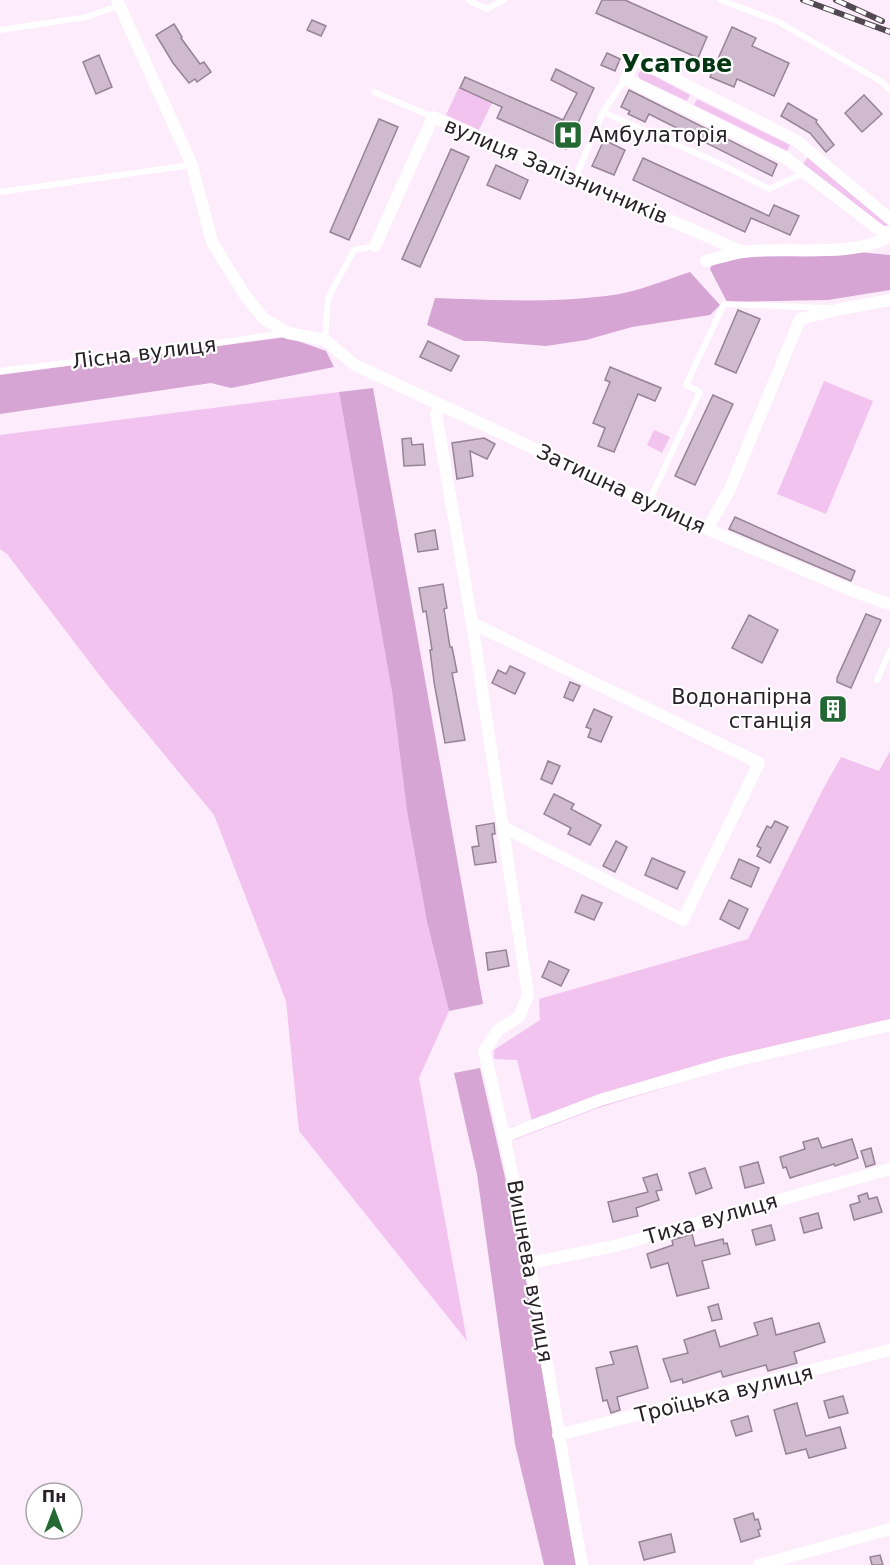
<svg xmlns="http://www.w3.org/2000/svg" width="890" height="1565" viewBox="0 0 890 1565" font-family="'DejaVu Sans',sans-serif">
<style>
.green{fill:#f3c3f0}
.forest{fill:#d6a5d3}
.building{fill:#d0bbce;stroke:#968395;stroke-width:1.5}
.lines{fill:none;stroke-linecap:round;stroke-linejoin:round}
.service{stroke:#fff;stroke-width:6}
.minor{stroke:#fff;stroke-width:12}
.rail-casing{stroke:#534952;stroke-width:6}
.rail{stroke:#fff;stroke-width:4;stroke-dasharray:11;stroke-linecap:butt}
.labels{text-anchor:middle;stroke-width:4.5;stroke-linejoin:round;paint-order:stroke}
.poi-label{font-size:21px;fill:#292128;stroke:#fff;text-anchor:start}
.street-label{font-size:21px;fill:#292128;stroke:#fff}
.quarter-label{font-size:24px;font-weight:bold;fill:#043613;stroke:#fff}
</style>
<rect width="100%" height="100%" fill="#fdecfc"/>
<g class="green">
<path d="M640 71H645L690 95 687 101 640 79 638 75Z"/>
<path d="M459 87 492 103 479 130 446 115Z"/>
<path d="M697 99 790 145 787 151 694 105Z"/>
<path d="M808 157 890 222 884 229 803 164Z"/>
<path d="M824 381 873 401 826 514 777 494Z"/>
<path d="M339 392 392 692 407 811 427 922 449 1011 419 1078 467 1341 299 1131 286 1001 214 815 107 685 7 554 0 549V435Z"/>
<path d="M654 430 670 437 662 453 647 445Z"/>
<path d="M890 751V1026L741 1064 595 1109 514 1140 511 1127 532 1121 517 1060 494 1059V1050L540 1020 539 999 748 939 822 791 841 757 879 771Z"/>
</g>
<g class="forest">
<path d="M858 252 890 255V290L828 300 727 302 710 269 714 261 761 256Z"/>
<path d="M690 272 720 305 710 315 632 327 586 340 546 346 483 341H464L427 325 435 298C491 300 551 303 606 296 635 293 662 281 690 272Z"/>
<path d="M287 337 326 351 334 367 231 388 211 383 0 414V375Z"/>
<path d="M373 388 483 1004 449 1011 427 922 407 811 392 692 339 392Z"/>
<path d="M480 1068 520 1243 576 1565H544L515 1444 477 1174 454 1073Z"/>
</g>
<g class="building">
<path d="M602 0H625L707 37 698 58 596 13Z"/>
<path d="M312 20 326 26 321 36 307 30Z"/>
<path d="M174 24 182 37 181 38 200 64 204 62 211 72 197 82 195 79 189 83 173 63 156 35Z"/>
<path d="M732 27 756 38 752 46 789 63 774 96 737 79 734 87 710 77Z"/>
<path d="M607 53 620 59 615 71 601 65Z"/>
<path d="M99 55 112 87 96 94 83 62Z"/>
<path d="M556 69 594 88 566 149 497 118 502 107 460 88 465 77 563 120 577 93 551 80Z"/>
<path d="M629 90 777 164 772 176 649 114 645 122 628 114 630 111 621 107Z"/>
<path d="M864 95 882 114 862 132 845 113Z"/>
<path d="M788 103 817 120 816 122 834 145 826 152 810 133 781 116Z"/>
<path d="M379 119 398 127 349 240 330 232Z"/>
<path d="M604 140 625 150 614 175 592 166Z"/>
<path d="M451 149 469 157 420 267 402 259Z"/>
<path d="M643 158 769 216 774 205 799 216 790 235 751 218 745 232 633 180Z"/>
<path d="M496 165 528 180 520 199 487 185Z"/>
<path d="M738 310 760 319 736 373 715 364Z"/>
<path d="M428 341 459 356 451 371 420 357Z"/>
<path d="M610 367 661 388 655 401 638 394 614 452 598 446 605 428 593 423 610 382 605 380Z"/>
<path d="M713 395 733 404 695 485 675 476Z"/>
<path d="M411 438 412 445 423 444 425 465 404 466 402 439Z"/>
<path d="M484 438 495 444 487 459 470 451 473 476 457 479 452 443Z"/>
<path d="M735 517 855 571 851 581 729 529Z"/>
<path d="M435 530 438 549 418 552 415 534Z"/>
<path d="M443 584 447 608 444 609 450 647H452L457 672 452 673 465 740 445 743 434 682 430 650H432L426 611 423 612 419 588Z"/>
<path d="M866 614 881 620 851 688 837 682V678Z"/>
<path d="M749 615 778 630 762 663 732 648Z"/>
<path d="M510 666 525 673 515 694 492 683 498 670 506 674Z"/>
<path d="M570 682 580 686 573 701 564 697Z"/>
<path d="M829 699 845 706 838 720 822 712Z"/>
<path d="M594 709 612 717 601 742 588 737 591 729 586 727Z"/>
<path d="M548 761 560 766 552 784 541 779Z"/>
<path d="M554 794 574 804 571 809 601 825 590 845 568 834 571 828 544 814Z"/>
<path d="M775 821 788 827 770 863 757 856 761 848 757 846 767 826 771 828Z"/>
<path d="M494 823 495 834H492L496 862 475 865 472 847 479 846 476 826Z"/>
<path d="M616 841 627 847 615 872 603 866Z"/>
<path d="M652 858 685 872 677 889 645 875Z"/>
<path d="M739 859 759 868 751 887 731 878Z"/>
<path d="M582 895 602 903 594 920 575 912Z"/>
<path d="M729 900 748 909 739 929 720 919Z"/>
<path d="M506 950 509 966 488 970 486 953Z"/>
<path d="M549 961 569 970 561 986 542 977Z"/>
<path d="M818 1138 822 1148 852 1139 858 1158 835 1166 834 1164 790 1178 786 1167 783 1168 780 1157 805 1149 803 1142Z"/>
<path d="M871 1148 875 1164 866 1167 861 1151Z"/>
<path d="M758 1162 764 1183 745 1188 740 1167Z"/>
<path d="M705 1168 712 1188 696 1194 689 1173Z"/>
<path d="M657 1174 662 1190 656 1191 659 1200 636 1208 638 1216 613 1222 608 1202 648 1192 643 1178Z"/>
<path d="M867 1193 869 1199 877 1197 882 1212 854 1220 850 1205 860 1202 858 1196Z"/>
<path d="M818 1213 822 1228 804 1233 800 1218Z"/>
<path d="M771 1225 775 1240 756 1245 752 1230Z"/>
<path d="M692 1234 695 1246 723 1239 724 1244 727 1243 730 1254 702 1261 709 1288 677 1296 668 1263 651 1268 647 1254 673 1245 672 1240Z"/>
<path d="M718 1304 722 1319 712 1321 708 1307Z"/>
<path d="M772 1318 776 1335 819 1323 825 1342 794 1352 797 1363 768 1371 766 1365 723 1377 721 1371 683 1383 682 1379 671 1382 663 1359 688 1353 684 1340 715 1330 720 1347 758 1335 754 1323Z"/>
<path d="M637 1346 648 1388 617 1397 620 1410 611 1413 607 1400 603 1401 596 1368 614 1364 610 1352Z"/>
<path d="M843 1396 848 1413 829 1418 824 1401Z"/>
<path d="M797 1403 806 1436 840 1427 846 1448 809 1458 806 1449 786 1454 774 1410Z"/>
<path d="M748 1416 752 1431 736 1436 731 1421Z"/>
<path d="M753 1513 755 1520 758 1519 761 1529 758 1530 760 1536 741 1542 734 1519Z"/>
<path d="M671 1534 675 1552 644 1560 639 1542Z"/>
<path d="M880 1555 883 1565H872L870 1557Z"/>
</g>
<g class="lines">
<g class="service">
<path d="M468 0 487 9 504 0"/>
<path d="M720 0 777 21 882 82 890 90"/>
<path d="M0 30 87 17 120 5"/>
<path d="M374 92 433 117"/>
<path d="M603 112 725 166 769 189 804 173"/>
<path d="M575 179 603 112 625 79"/>
<path d="M0 192 191 165"/>
<path d="M325 339 328 298 354 250 375 246"/>
<path d="M0 371 163 351 285 333"/>
<path d="M649 501 700 392 686 385 724 304 827 308"/>
<path d="M877 680 890 651"/>
</g>
<g class="minor">
<path d="M117 0 192 165 212 242 244 294 264 319 288 333 325 340 355 365 707 529 853 591 890 604"/>
<path d="M890 219 797 141 635 59 626 79 786 158 882 232H890"/>
<path d="M375 246 433 117 743 252"/>
<path d="M706 261C718 258 730 254 742 252 784 246 853 259 890 236"/>
<path d="M441 405 436 414 472 623 528 995 519 1017 498 1030 484 1051C527 1220 550 1393 582 1565"/>
<path d="M707 529 730 489 800 319 841 309 890 300"/>
<path d="M472 623 759 763 683 920 503 827"/>
<path d="M506 1136 600 1100 726 1063 890 1025"/>
<path d="M530 1263 615 1246 890 1169"/>
<path d="M558 1435 890 1350"/>
<path d="M759 1565 890 1529"/>
</g>
<g class="rail-casing">
<g id="rail">
<path d="M803 0 890 32"/>
<path d="M836 0 882 21"/>
</g>
</g>
<use href="#rail" class="rail"/>
</g>
<defs>
<g id="hospital-square" transform="scale(1.5)"><rect x="-9" y="-9" width="18" height="18" rx="4" fill="#246934" stroke="#fff"/><path d="M-5-5h3v3.5h4V-5h3V5h-3V1.5h-4V5h-3Z" fill="#fff"/></g>
<g id="building-square" transform="scale(1.5)"><rect x="-9" y="-9" width="18" height="18" rx="4" fill="#246934" stroke="#fff"/><path d="M-4-6H4V6H1V3H-1V6H-4ZM-2.5-4.3h1.7v1.8h-1.7ZM.8-4.3h1.7v1.8H.8ZM-2.5-1h1.7V.8h-1.7ZM.8-1h1.7V.8H.8Z" fill="#fff"/></g>
</defs>
<g fill-rule="evenodd">
<use href="#hospital-square" x="568" y="135"/>
<use href="#building-square" x="833" y="709"/>
</g>
<g class="labels">
<g class="poi-label">
<text x="589" y="142">Амбулаторія</text>
<text x="812" y="704" text-anchor="end">Водонапірна<tspan x="812" dy="24">станція</tspan></text>
</g>
<g class="street-label">
<text transform="translate(556 171) rotate(23)" y="7">вулиця Залізничників</text>
<text transform="translate(144 353) rotate(-7)" y="7">Лісна вулиця</text>
<text transform="translate(621 489) rotate(25)" y="7">Затишна вулиця</text>
<text transform="translate(711 1219) rotate(-16)" y="7">Тиха вулиця</text>
<text transform="translate(530 1271) rotate(80)" y="7">Вишнева вулиця</text>
<text transform="translate(724 1394) rotate(-14)" y="7">Троїцька вулиця</text>
</g>
<g class="quarter-label">
<text x="677" y="72">Усатове</text>
</g>
</g>
<g transform="translate(54 1511)"><circle r="28" fill="#ffffff" stroke="#a9a6a9" stroke-width="1.5"/>
<path d="M0-4.5L10 22L0 15L-10 22Z" fill="#246934"/>
<text y="-9" font-size="16" font-weight="bold" text-anchor="middle" fill="#292128">Пн</text>
</g>
</svg>
